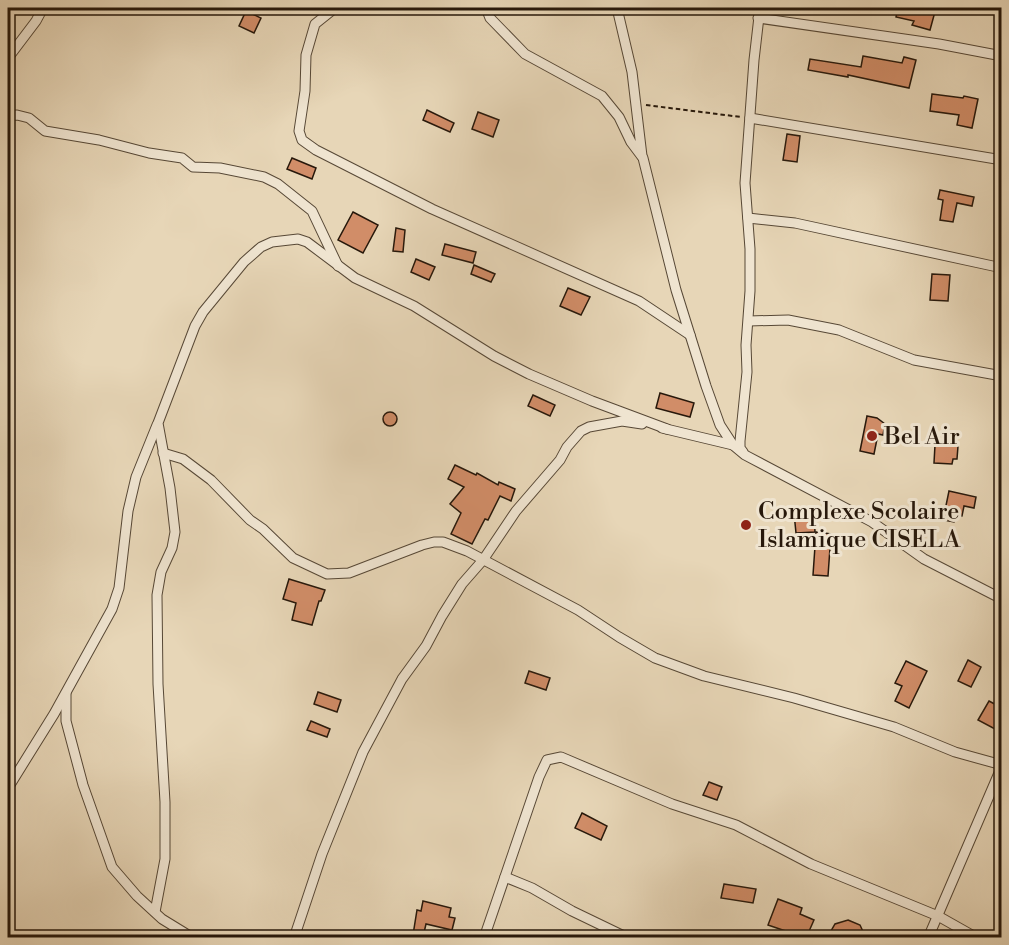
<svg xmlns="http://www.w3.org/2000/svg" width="1009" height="945" viewBox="0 0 1009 945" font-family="'Libre Bodoni',serif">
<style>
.building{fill:#d18d68;stroke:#27180b;stroke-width:1.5}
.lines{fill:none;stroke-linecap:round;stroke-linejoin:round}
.minor-casing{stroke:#574836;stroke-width:11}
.path{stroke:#27180b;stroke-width:2;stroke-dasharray:4.5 3;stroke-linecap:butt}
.minor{stroke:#efe4d0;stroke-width:9}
.poi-dot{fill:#8f2418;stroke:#efe4d0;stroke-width:2}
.labels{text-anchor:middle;stroke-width:6;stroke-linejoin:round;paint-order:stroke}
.poi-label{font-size:24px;fill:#27180b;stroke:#efe4d0;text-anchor:start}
</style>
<rect width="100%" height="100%" fill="#e7d6b7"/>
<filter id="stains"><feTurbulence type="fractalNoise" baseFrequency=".00333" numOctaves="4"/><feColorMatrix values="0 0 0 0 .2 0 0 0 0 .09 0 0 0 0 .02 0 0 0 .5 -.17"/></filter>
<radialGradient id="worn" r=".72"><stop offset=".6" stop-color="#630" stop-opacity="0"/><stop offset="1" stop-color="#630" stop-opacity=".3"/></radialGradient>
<g class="building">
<path d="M898 8H936L930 30 912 25 914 21 896 17Z"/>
<path d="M246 11 261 18 254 33 239 26Z"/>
<path d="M863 56 902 63 904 57 916 60 909 88 848 75V77L808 70 810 59 861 67Z"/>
<path d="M932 94 963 98 964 96 978 99 972 128 957 125 959 115 930 111Z"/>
<path d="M427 110 454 123 450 132 423 120Z"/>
<path d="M478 112 499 120 493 137 472 129Z"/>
<path d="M787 134 800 136 797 162 783 160Z"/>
<path d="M292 158 316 168 312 179 287 169Z"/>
<path d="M940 190 974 197 972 206 957 203 953 222 940 220 943 200 938 199Z"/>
<path d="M353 212 378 225 363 253 338 240Z"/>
<path d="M396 228 405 230 403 252 393 251Z"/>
<path d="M445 244 476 252 473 263 442 255Z"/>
<path d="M416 259 435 267 429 280 411 272Z"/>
<path d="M474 265 495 274 491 282 471 274Z"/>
<path d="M932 274 950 275 948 301 930 300Z"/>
<path d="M568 288 590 297 581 315 560 306Z"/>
<path d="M660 393 694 403 690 417 656 408Z"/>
<path d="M533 395 555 405 550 416 528 406Z"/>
<circle cx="390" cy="419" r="7"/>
<path d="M867 416 877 418 885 424 883 435 878 434 874 454 860 451Z"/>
<path d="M935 445 958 446 957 459H953L952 464 934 463Z"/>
<path d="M455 465 476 475 477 473 498 485 499 482 515 489 511 501 500 496 488 520 485 519 472 544 451 534 461 513 450 504 464 487 448 479Z"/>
<path d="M949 491 976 497 974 508 964 506 962 516 956 515 954 522 943 520Z"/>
<path d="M814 512 815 532 796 533 794 513Z"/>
<path d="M816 532 831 534 828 576 813 575Z"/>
<path d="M289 579 325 590 321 601H319L312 625 292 620 296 603 283 599Z"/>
<path d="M968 660 981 667 971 687 958 681Z"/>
<path d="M906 661 927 671 909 708 895 701 902 686 895 683Z"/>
<path d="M529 671 550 678 546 690 525 683Z"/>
<path d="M318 692 341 700 337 712 314 704Z"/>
<path d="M989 701 1002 708V719L995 729 978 720Z"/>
<path d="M311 721 330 729 327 737 307 730Z"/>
<path d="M709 782 722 787 717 800 703 795Z"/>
<path d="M582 813 607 826 601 840 575 828Z"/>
<path d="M724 884 756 889 753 903 721 898Z"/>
<path d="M778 899 802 908 800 914 814 920 806 938 768 925Z"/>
<path d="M423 901 451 908 449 917 455 918 452 930 426 924 423 937 413 935 417 910 421 911Z"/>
<path d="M848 920 860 925 866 938H827L835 924Z"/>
</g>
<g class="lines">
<g class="minor-casing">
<g id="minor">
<path d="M335 8 315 24 306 55 305 91 299 131 302 140 316 150 432 209 639 301 690 335"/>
<path d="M486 8 490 18 525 54 602 96 619 117 631 142 643 158 676 290 706 386 720 425 733 445 745 455 872 522 924 559 1002 599"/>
<path d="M617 8 632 72 642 156"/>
<path d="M758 18 939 44 1002 56"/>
<path d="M8 58 36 21 43 8"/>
<path d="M8 116 17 115 29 118 45 131 99 140 149 153 182 158 193 167 220 168 264 177 278 184 312 211 338 266"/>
<path d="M750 118 1002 160"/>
<path d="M748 218 795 223 1002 268"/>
<path d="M749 321 788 320 839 330 914 360 1002 376"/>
<path d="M662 428 733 445"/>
<path d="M743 452 740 448V441L747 372 746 345 750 291V249L745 183 754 60 760 8"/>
<path d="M163 453 183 459 211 480 250 520 263 529 293 558 327 574 349 573 422 545 434 542H443L467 551 578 610 619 637 655 658 704 676 794 698 894 727 955 752 1002 765"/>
<path d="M66 694V721L83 785 112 867 137 896 162 919 193 938"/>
<path d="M8 788 54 714 112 609 119 588 128 511 136 477 157 425"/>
<path d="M505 877 532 888 572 911 628 938"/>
<path d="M155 912 165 859V802L158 684 157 595 161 572 172 548 175 532 170 488 158 423 195 326 203 312 244 262 261 247 272 242 298 239 307 242 355 278 414 306 494 356 529 374 592 401 667 429"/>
<path d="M294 938 322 854 363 752 402 679 426 646 442 616 462 584 483 560 516 511 560 460 567 447 581 431 589 427 622 421 642 424"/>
<path d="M484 938 539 777 547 760 561 757 672 804 736 825 811 864 938 916 977 938"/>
<path d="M928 938 1002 766"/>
</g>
</g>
<path class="path" d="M646 105 741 117"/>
<use href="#minor" class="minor"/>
</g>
<g class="poi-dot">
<circle cx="872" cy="436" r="6"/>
<circle cx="746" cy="525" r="6"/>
</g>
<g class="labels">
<g class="poi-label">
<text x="884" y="444">Bel Air</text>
<text x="758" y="519">Complexe Scolaire<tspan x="758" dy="28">Islamique CISELA</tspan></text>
</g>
</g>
<rect width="1009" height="945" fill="none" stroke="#e7d6b7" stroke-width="30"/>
<rect x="9" y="9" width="991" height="927" fill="none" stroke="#27180b" stroke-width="3"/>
<rect x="15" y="15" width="979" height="915" fill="none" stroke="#27180b" stroke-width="1.5"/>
<rect width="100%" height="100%" filter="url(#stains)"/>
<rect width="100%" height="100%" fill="url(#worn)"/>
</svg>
